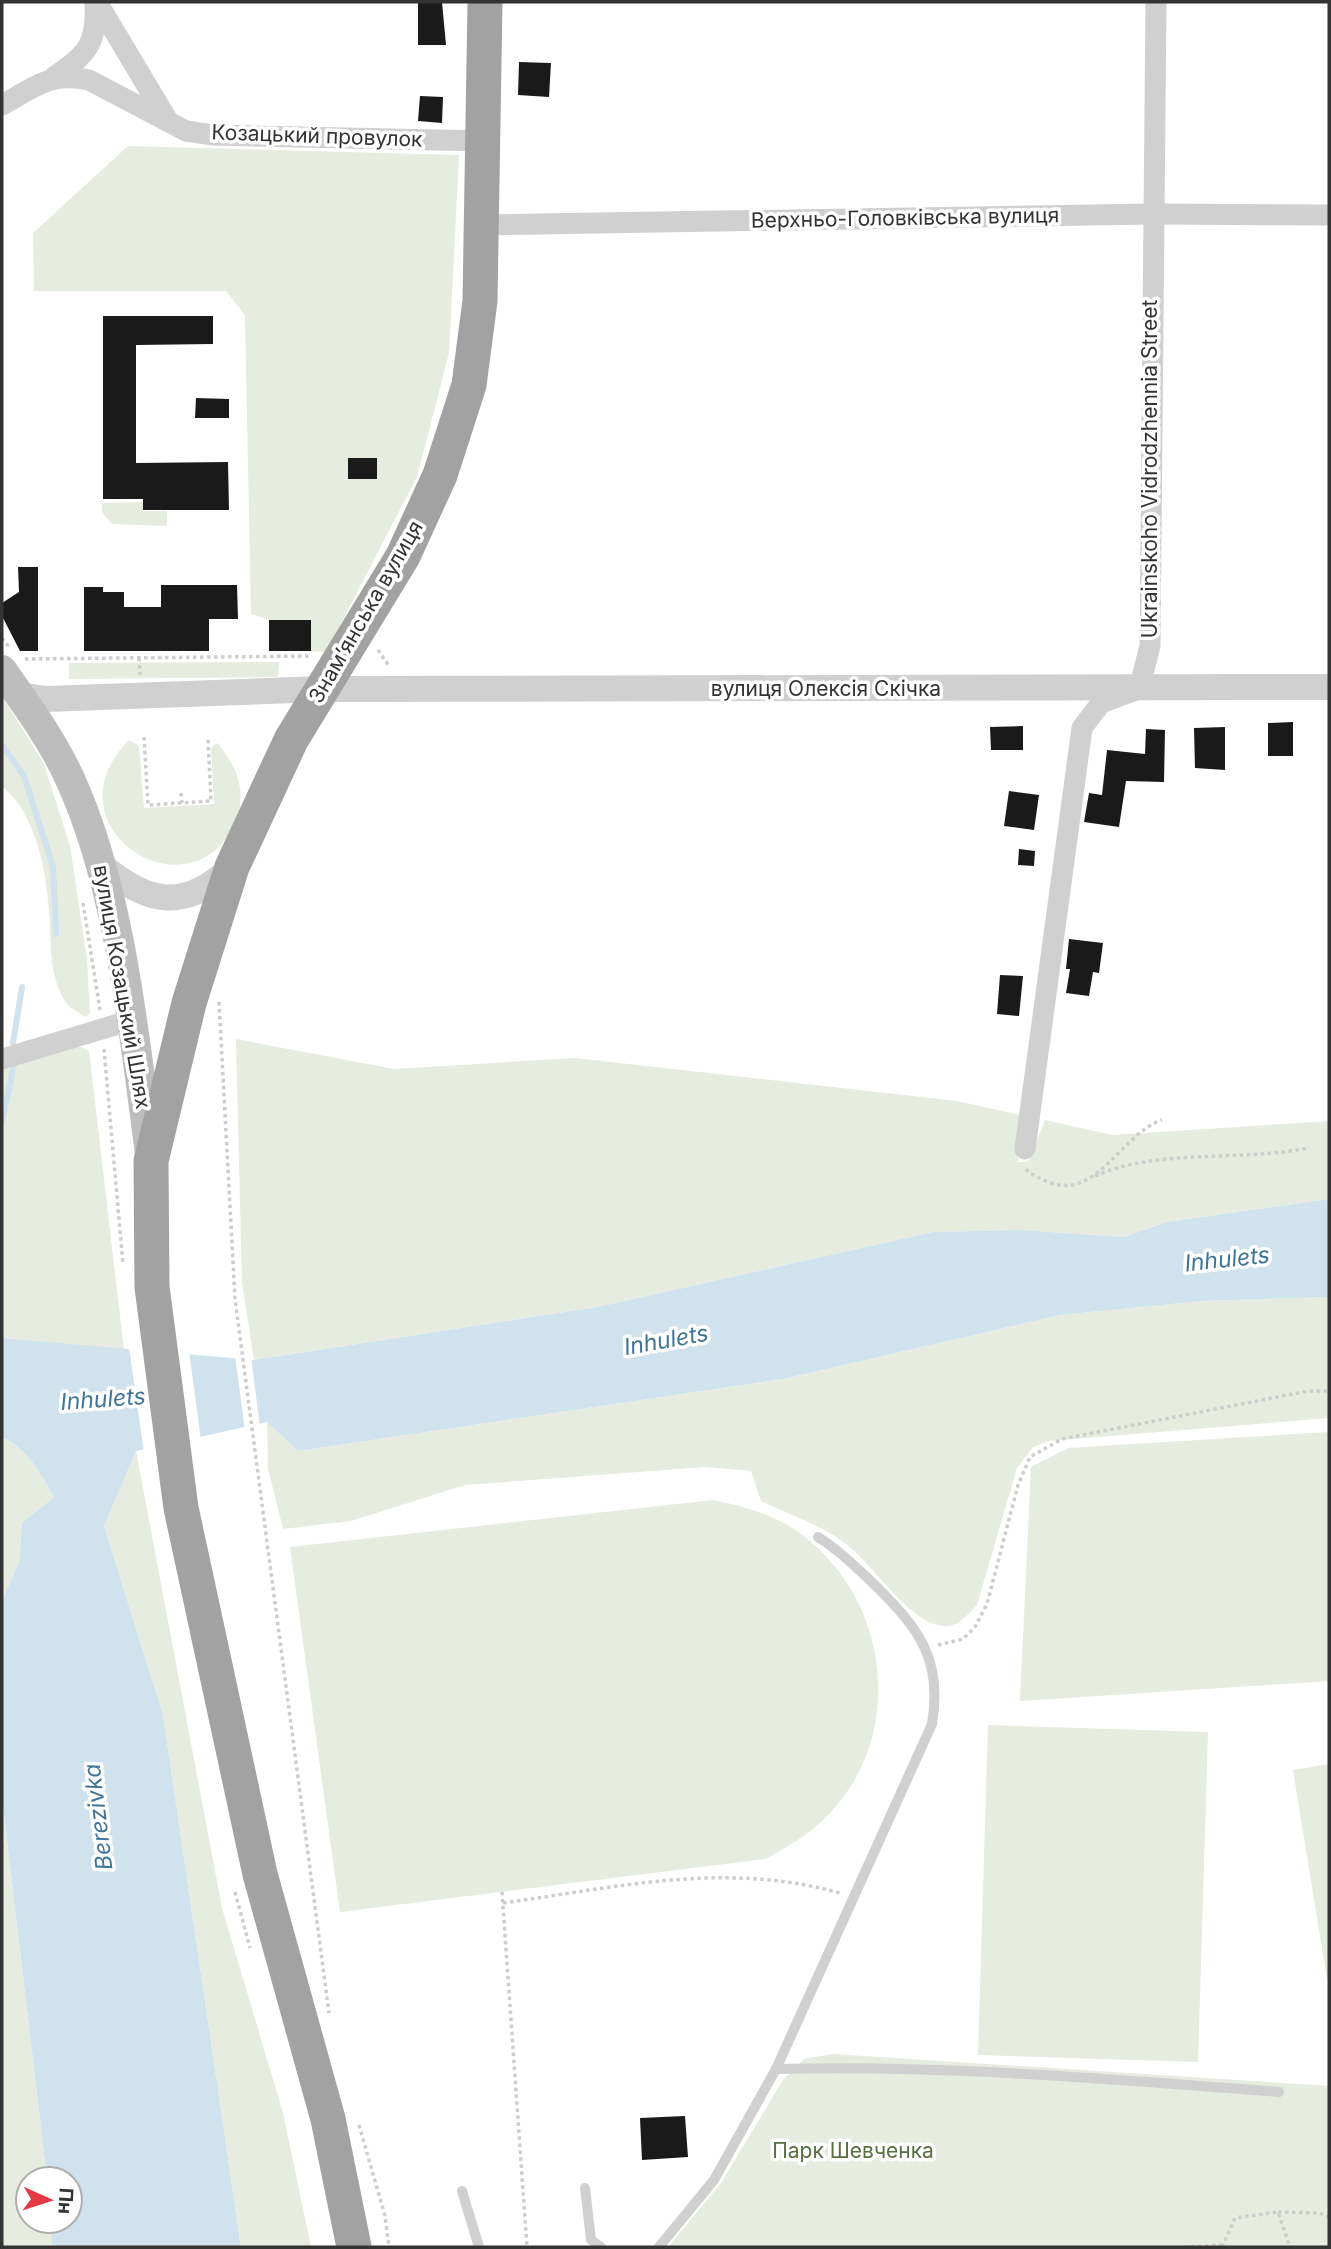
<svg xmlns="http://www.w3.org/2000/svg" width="1331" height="2249" viewBox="0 0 1331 2249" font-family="Inter,sans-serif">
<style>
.green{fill:#e6ecdf}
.water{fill:#cfe2ee}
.pier{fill:#fff}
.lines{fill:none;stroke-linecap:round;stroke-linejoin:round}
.stream{stroke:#cfe2ee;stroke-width:6}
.building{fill:#1a1a1a}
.path{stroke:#cdcdcd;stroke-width:3.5;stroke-dasharray:3.5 3.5;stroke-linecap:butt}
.service{stroke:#d0d0d0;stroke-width:10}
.minor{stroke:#d0d0d0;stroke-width:21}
.tertiary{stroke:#d0d0d0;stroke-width:26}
.secondary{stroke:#bdbdbd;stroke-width:30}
.trunk{stroke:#a2a2a2;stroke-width:35}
.labels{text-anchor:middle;stroke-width:7;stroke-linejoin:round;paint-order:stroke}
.street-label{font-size:21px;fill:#333;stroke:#fff}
.park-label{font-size:21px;fill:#56703f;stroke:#fff}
.water-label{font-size:23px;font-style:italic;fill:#3f7597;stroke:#fff}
</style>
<rect width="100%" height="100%" fill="#fff"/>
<g class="green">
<path d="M128 146 459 155 449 353 417 477 326 652 311 651V620H269L251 614 245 315 226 291H34L33 233Z"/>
<path d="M143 502V511H167V526L112 524 102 512V503Z"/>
<path d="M279 662 278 677 69 679V663Z"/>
<path d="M2 696 44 764 70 846 87 960 90 1013 86 1017C79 1013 69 1008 65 1001 50 976 51 951 50 923 47 877 39 817 2 786Z"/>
<path d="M129 740 139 746 144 808 214 804 211 748 217 743C235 763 247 789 237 817 198 924 41 830 129 740Z"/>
<path d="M236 1039 394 1069 575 1058 957 1101 1020 1115 1018 1162H1028L1045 1120 1112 1135 1329 1121V1199L1167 1222 1124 1237 1020 1230 933 1232 598 1307 254 1360 242 1283Z"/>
<path d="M76 1045 89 1051 124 1350 2 1338V1069Z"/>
<path d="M1329 1297V1418L1049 1441 1033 1447 1017 1468 977 1605C969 1613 959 1626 947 1626 914 1628 875 1568 852 1549 826 1526 792 1516 761 1501L751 1471 705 1467 465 1485 351 1521 283 1529 268 1469 267 1422 298 1451 783 1379 1060 1315 1202 1301Z"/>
<path d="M1329 1432V1681L1020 1701 1031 1467 1068 1448Z"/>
<path d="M2 1437C27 1448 41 1474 54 1497L22 1523 19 1562 2 1601Z"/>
<path d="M136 1451 222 1908 283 2113 311 2247H241L163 1715 104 1526Z"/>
<path d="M713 1500C748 1507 782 1517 810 1541 893 1611 904 1743 823 1820 806 1837 786 1847 766 1859L340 1912 290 1547Z"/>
<path d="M988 1725 1208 1732 1198 2062 978 2055Z"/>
<path d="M1329 1764V1979H1327L1293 1770Z"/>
<path d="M2 1798 47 2179H28V2221H50L52 2247H2Z"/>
<path d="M833 2054 1329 2086V2247H668L721 2183 783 2080 804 2059Z"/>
</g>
<path class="water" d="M1329 1199V1297L1202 1301 1060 1315 783 1379 298 1451 267 1422 136 1451 104 1526 163 1715 241 2247H52L50 2221H70V2179H47L2 1798V1601L19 1562 22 1523 54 1497C41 1474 27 1448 2 1437V1338L254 1360 598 1307 933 1232 1020 1230 1124 1237 1167 1222Z"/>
<g class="pier">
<path d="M129 1347 189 1351 201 1440 144 1453Z"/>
<path d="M235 1355 251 1356 260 1427 245 1431Z"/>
</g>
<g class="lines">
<g class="stream">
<path d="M2 745 24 776 53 867 56 934"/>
<path d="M13 1043 22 987"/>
<path d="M2 1122 14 1064"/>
</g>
</g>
<g class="building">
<path d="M418 2H442L446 45H418Z"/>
<path d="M519 62 551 63 549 97 518 95Z"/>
<path d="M420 96 443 97 442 123 418 121Z"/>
<path d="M103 316H213V344L136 345V463L228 462 229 510H143V499H103Z"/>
<path d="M196 398 229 399V418H195Z"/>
<rect x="348" y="458" width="29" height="21"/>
<path d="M18 567H38V651H20L2 616V603L19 592Z"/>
<path d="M161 585H237L238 619H209V651H84V587H103V592H124V607H161Z"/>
<rect x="269" y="620" width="42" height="31"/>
<path d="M1293 722V756H1268V723Z"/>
<path d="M1023 726V750H991L990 727Z"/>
<path d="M1225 727V770L1195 768 1194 728Z"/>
<path d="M1146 729 1165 730 1164 782 1126 781 1119 827 1084 822 1089 793 1102 795 1107 750 1145 754Z"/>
<path d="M1009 791 1039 795 1034 830 1004 826Z"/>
<path d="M1019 849 1035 851 1034 866 1018 865Z"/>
<path d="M1069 939 1103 943 1099 973 1093 972 1089 996 1066 993 1070 969H1066Z"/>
<path d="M1000 975 1023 976 1019 1016 997 1014Z"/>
<path d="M685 2116 688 2157 642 2160 640 2118Z"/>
</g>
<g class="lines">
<g class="path">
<path d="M2 638 9 647"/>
<path d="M378 650 389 666"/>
<path d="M139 658 140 675"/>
<path d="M25 659 311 656"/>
<path d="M144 737 148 805 211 801 208 738"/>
<path d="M181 793 182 803"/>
<path d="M83 903 100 1010"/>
<path d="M219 1002 235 1299 329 2013"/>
<path d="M104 1049 123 1264"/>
<path d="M1026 1169C1030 1174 1037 1177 1044 1180 1095 1206 1121 1133 1162 1120"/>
<path d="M1095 1176C1158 1148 1239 1162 1308 1148"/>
<path d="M938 1645 963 1639 975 1627 987 1604 1018 1485 1030 1457 1062 1439 1308 1391H1329"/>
<path d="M235 1892 250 1948"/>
<path d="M502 1892 527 2247"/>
<path d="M503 1903C620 1887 724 1861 840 1893"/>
<path d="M359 2125 385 2216 389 2247"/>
<path d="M1278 2212 1319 2213 1329 2217"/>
<path d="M1184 2247 1222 2245"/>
<path d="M1222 2247 1235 2218 1278 2212 1290 2247"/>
</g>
<g class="service">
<path d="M776 2069C944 2065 1111 2079 1279 2092"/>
<path d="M585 2188 591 2240 601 2247"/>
<path d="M462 2191 479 2247"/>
<path d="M659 2247 714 2180 776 2069 932 1724C943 1660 919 1629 876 1586 857 1568 840 1551 818 1537"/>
</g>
<g class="minor">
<path d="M97 2 168 121"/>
<path d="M54 77C88 53 97 45 95 2"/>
<path d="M2 105C35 87 49 72 89 80L186 131 213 135 483 141"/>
<path d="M481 225 1152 214 1329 215"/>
<path d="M2 1059 132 1020"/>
<path d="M1025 1149 1082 728 1101 703 1139 689 1150 646 1156 2"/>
</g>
<g class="tertiary">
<path d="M19 695 46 699 323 689 1329 687"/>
<path d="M101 865C148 904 184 912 232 867"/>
</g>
<path class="secondary" d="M2 670C26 705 52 739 70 779 120 888 134 1034 150 1154"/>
<path class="trunk" d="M354 2247 328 2119 260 1874 181 1508 152 1287 151 1161 189 1003 232 867 291 740 403 556 440 475 469 385 480 301 485 2"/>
</g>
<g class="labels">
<g class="street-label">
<text transform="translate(317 136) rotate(2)" y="7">Козацький провулок</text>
<text transform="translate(905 218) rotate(-1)" y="7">Верхньо-Головківська вулиця</text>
<text transform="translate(1150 469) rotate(-90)" y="7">Ukrainskoho Vidrodzhennia Street</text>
<text transform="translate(366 612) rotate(-60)" y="7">Знамʼянська вулиця</text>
<text x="826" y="696">вулиця Олексія Скічка</text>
<text transform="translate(122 987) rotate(80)" y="7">вулиця Козацький Шлях</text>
</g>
<g class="park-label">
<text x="853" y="2158">Парк Шевченка</text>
</g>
<g class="water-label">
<text transform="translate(1227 1259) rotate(-6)" y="8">Inhulets</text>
<text transform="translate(666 1340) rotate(-10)" y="8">Inhulets</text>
<text transform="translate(103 1399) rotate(-4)" y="8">Inhulets</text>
<text transform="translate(98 1817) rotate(-97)" y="8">Berezivka</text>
</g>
</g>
<rect width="1331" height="2249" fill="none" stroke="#333333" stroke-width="7"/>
<g transform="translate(49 2200) rotate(93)"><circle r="33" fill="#ffffff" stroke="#adadad" stroke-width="2"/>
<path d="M0-5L12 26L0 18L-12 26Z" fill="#e63946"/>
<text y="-10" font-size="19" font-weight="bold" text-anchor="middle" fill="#333333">Пн</text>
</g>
</svg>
